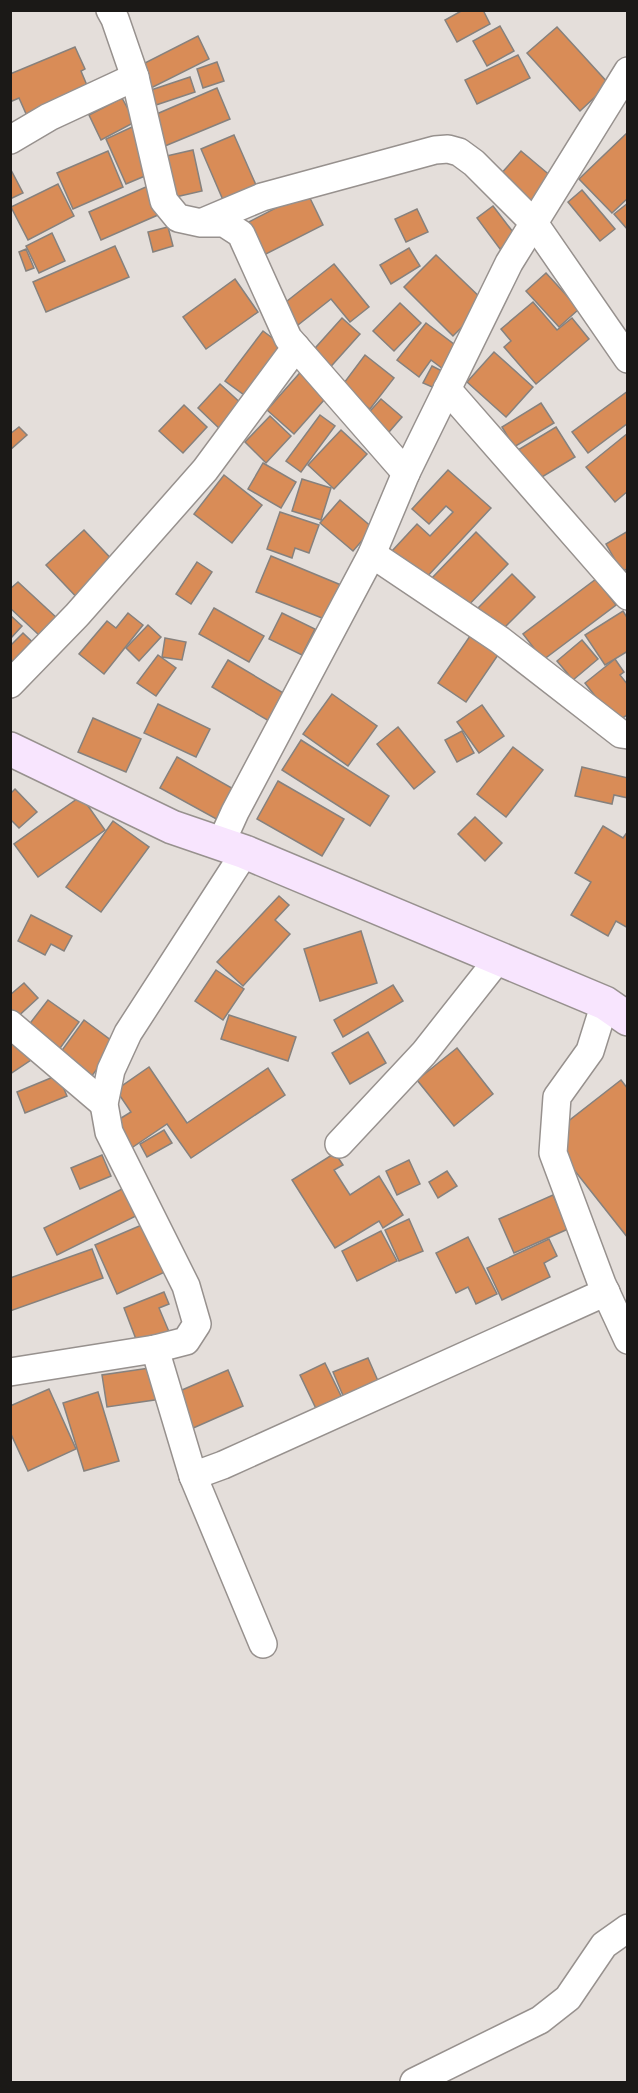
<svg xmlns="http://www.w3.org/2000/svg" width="638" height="2093" viewBox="0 0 638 2093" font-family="'Roboto Condensed',sans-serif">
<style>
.building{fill:#d98c57;stroke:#86817d;stroke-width:1.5}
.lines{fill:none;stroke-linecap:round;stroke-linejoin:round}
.street-casing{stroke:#97918e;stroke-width:30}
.secondary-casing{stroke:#97918e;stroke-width:36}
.street{stroke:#fff;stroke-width:27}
.secondary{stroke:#f8e5fe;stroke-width:33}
</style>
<rect width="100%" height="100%" fill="#e4deda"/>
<g class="building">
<path d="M463 10H483L490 24 457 42 445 20Z"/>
<path d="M500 26 514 51 487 66 473 41Z"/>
<path d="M557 27 609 84 580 111 527 53Z"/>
<path d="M198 36 209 59 147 90 135 68Z"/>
<path d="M75 47 85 69 81 71 89 90 27 116 19 98 12 101 10 99V74Z"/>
<path d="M518 55 530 78 477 104 465 80Z"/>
<path d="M217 62 224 81 203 88 197 69Z"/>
<path d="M190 77 195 92 156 105 151 90Z"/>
<path d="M217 88 230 119 165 146 152 116Z"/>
<path d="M122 98 135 122 101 140 89 115Z"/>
<path d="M132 127 152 173 126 184 106 139Z"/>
<path d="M628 132V198L612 213 579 179Z"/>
<path d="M234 135 256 185 223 200 201 149Z"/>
<path d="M193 150 202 191 171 198 162 157Z"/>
<path d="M108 151 123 187 73 209 57 173Z"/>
<path d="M521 151 552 177 531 202 500 175Z"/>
<path d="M10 168 23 193 10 199Z"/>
<path d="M155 183 167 211 101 240 89 212Z"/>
<path d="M58 184 74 216 28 240 11 207Z"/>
<path d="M582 190 615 229 600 241 568 202Z"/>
<path d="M307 192 323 225 256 259 239 227Z"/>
<path d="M628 203V230L614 214Z"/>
<path d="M493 206 516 236 500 249 477 218Z"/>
<path d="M417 209 428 232 406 242 395 219Z"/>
<path d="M168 227 173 246 153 252 148 232Z"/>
<path d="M52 233 65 261 39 273 26 246Z"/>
<path d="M115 246 129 277 46 312 33 282Z"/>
<path d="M409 248 420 266 391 284 380 265Z"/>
<path d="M26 249 34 268 26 271 19 252Z"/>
<path d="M436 255 486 303 453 336 404 287Z"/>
<path d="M334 264 369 307 350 322 331 299 298 325 282 305Z"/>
<path d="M546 273 579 309 559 327 526 291Z"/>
<path d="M235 279 258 312 206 349 183 317Z"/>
<path d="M533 302 557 330 572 318 589 339 536 384 504 347 511 341 501 329Z"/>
<path d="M400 303 421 323 394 351 373 331Z"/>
<path d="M342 318 360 334 326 372 308 356Z"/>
<path d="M426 323 463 351 447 372 431 360 419 377 397 360Z"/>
<path d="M263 331 299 358 262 408 225 381Z"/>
<path d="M494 352 533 387 506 417 467 382Z"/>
<path d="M365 355 394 378 370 409 341 387Z"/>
<path d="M432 366 448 374 439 390 423 383Z"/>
<path d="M305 367 332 391 294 434 267 410Z"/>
<path d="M220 384 245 407 223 432 198 408Z"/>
<path d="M628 391V423L588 453 572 432Z"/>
<path d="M381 399 402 417 383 439 362 420Z"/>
<path d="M541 403 554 423 514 447 502 427Z"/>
<path d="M184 405 207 427 183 453 159 431Z"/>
<path d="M320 415 335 426 301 472 286 461Z"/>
<path d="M270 416 291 436 266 463 245 442Z"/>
<path d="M19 427 27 435 10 450V434Z"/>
<path d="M556 427 575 457 537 480 518 450Z"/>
<path d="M341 430 367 454 334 489 308 465Z"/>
<path d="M628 433V491L615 502 586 467Z"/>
<path d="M263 463 296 482 281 508 248 489Z"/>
<path d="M448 470 491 508 424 580 392 551 417 524 430 536 453 512 446 506 429 524 412 509Z"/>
<path d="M224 475 262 505 232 543 194 514Z"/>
<path d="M302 479 331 488 321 520 292 511Z"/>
<path d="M340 500 373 528 353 551 320 523Z"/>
<path d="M280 512 319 525 309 553 295 548 292 558 267 549Z"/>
<path d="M84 530 121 569 84 605 46 565Z"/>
<path d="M628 531V568L622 572 606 544Z"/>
<path d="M476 532 508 564 463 611 431 579Z"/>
<path d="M271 556 341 585 327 620 256 592Z"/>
<path d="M197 562 212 572 191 604 176 594Z"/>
<path d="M512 574 535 597 501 631 478 608Z"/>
<path d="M596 579 616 605 543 660 523 634Z"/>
<path d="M18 582 71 631 54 649 10 608V589Z"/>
<path d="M214 608 264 636 249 662 199 634Z"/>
<path d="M623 611 628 619V651L605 665 585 635Z"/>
<path d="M128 613 143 625 104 674 79 654 107 621 116 628Z"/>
<path d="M282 613 315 629 302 655 269 639Z"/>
<path d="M10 615 22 626 10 639Z"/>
<path d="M148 625 161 637 139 661 126 648Z"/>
<path d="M23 633 43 652 10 682V646Z"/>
<path d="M470 636 498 655 466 702 438 683Z"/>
<path d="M165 638 186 642 182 660 162 657Z"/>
<path d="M582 640 598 659 573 680 557 661Z"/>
<path d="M158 655 176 668 156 696 137 683Z"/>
<path d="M615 659 624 672 620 675 628 685V714L616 723 585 683Z"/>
<path d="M228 660 285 694 269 721 212 687Z"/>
<path d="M332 694 377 726 348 766 303 734Z"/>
<path d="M158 704 210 729 196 757 144 733Z"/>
<path d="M482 705 504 736 479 753 457 722Z"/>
<path d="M93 718 141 739 126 772 78 752Z"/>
<path d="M398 727 435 772 414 789 377 744Z"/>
<path d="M462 731 474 753 457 762 445 740Z"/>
<path d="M301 740 389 796 370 826 282 770Z"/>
<path d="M513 747 543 770 506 817 477 794Z"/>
<path d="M177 757 237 791 220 821 160 788Z"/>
<path d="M582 767 628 778V798L614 795 612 804 575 796Z"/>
<path d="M278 781 344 819 322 856 257 819Z"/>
<path d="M15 789 37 812 19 828 10 819V794Z"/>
<path d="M81 796 105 830 38 877 14 844Z"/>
<path d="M475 817 502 843 485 861 458 834Z"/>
<path d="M113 821 149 847 101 912 66 887Z"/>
<path d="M603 826 623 838 628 831V928L616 921 608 936 571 915 591 882 575 873Z"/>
<path d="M279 896 289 905 275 920 290 934 243 986 217 962Z"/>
<path d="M31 915 72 936 64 951 51 944 45 955 18 941Z"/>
<path d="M361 931 377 983 320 1001 304 949Z"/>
<path d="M216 970 244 989 223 1020 195 1001Z"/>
<path d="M24 983 38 998 13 1021 10 1018V995Z"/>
<path d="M393 985 403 1001 343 1037 334 1020Z"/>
<path d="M48 1000 79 1022 53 1058 21 1035Z"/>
<path d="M229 1015 296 1037 288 1061 221 1039Z"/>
<path d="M84 1020 116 1044 91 1077 60 1053Z"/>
<path d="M368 1032 386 1063 350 1084 332 1053Z"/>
<path d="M14 1034 31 1060 10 1074V1036Z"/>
<path d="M457 1048 493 1094 454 1126 417 1080Z"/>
<path d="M149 1067 187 1123 268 1068 285 1095 191 1158 167 1124 130 1149 113 1123 131 1112 116 1090Z"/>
<path d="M58 1075 67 1096 25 1113 17 1092Z"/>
<path d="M621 1080 628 1089V1238L548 1137Z"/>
<path d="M164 1130 172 1143 147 1157 140 1144Z"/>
<path d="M335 1153 343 1165 334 1170 350 1195 379 1176 403 1215 383 1228 379 1221 335 1248 292 1180Z"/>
<path d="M102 1155 111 1176 80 1189 71 1168Z"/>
<path d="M409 1160 420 1184 397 1195 386 1171Z"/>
<path d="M447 1171 457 1186 438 1198 429 1182Z"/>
<path d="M130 1185 144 1212 57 1255 44 1228Z"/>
<path d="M553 1195 568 1229 514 1253 499 1219Z"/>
<path d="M409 1219 423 1251 399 1261 385 1230Z"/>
<path d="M144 1224 165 1272 117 1294 95 1245Z"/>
<path d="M381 1231 397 1261 357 1281 342 1251Z"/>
<path d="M468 1237 497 1294 476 1304 468 1287 456 1293 436 1253Z"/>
<path d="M549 1239 557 1256 544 1263 550 1277 502 1300 487 1268Z"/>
<path d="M92 1249 103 1278 10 1311V1278Z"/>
<path d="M164 1292 169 1304 159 1308 170 1334 139 1347 124 1308Z"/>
<path d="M368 1358 382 1390 347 1405 333 1372Z"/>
<path d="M325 1363 345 1404 320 1417 300 1375Z"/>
<path d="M156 1367 161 1399 107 1407 102 1375Z"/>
<path d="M228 1370 243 1406 182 1433 166 1397Z"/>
<path d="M49 1389 76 1449 28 1471 10 1432V1406Z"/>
<path d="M98 1392 119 1461 84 1471 63 1403Z"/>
</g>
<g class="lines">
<g class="street-casing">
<g id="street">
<path d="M110 10 115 19 135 77 164 201 178 218 201 223H224L241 234 288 338 406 473"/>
<path d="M10 140 49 117 135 77"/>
<path d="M203 222 262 197 435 150 448 149 459 152 474 163 534 223 628 359"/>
<path d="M447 389 628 596"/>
<path d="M372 554 500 640 621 734 628 735"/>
<path d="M10 684 77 615 205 470 296 347"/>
<path d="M221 843 235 812 372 554 406 473 509 263 628 71"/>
<path d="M605 1003 590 1051 557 1097 553 1153 602 1284 628 1340"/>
<path d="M10 1024 104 1104"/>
<path d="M339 1144 424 1053 499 958"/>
<path d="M155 1349 193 1476 263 1644"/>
<path d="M10 1372 155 1349 186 1341 197 1324 186 1286 109 1132 104 1104 111 1070 128 1033 245 852"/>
<path d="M193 1476 223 1465 606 1292"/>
<path d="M414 2082 540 2020 568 1998 604 1945 628 1928"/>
</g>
</g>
<g class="secondary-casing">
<path id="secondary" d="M10 749 172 827 245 852 605 1003 628 1019"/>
</g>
<use href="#street" class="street"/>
<use href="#secondary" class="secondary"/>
</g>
<rect width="638" height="2093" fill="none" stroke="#1b1917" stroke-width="24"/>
</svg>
